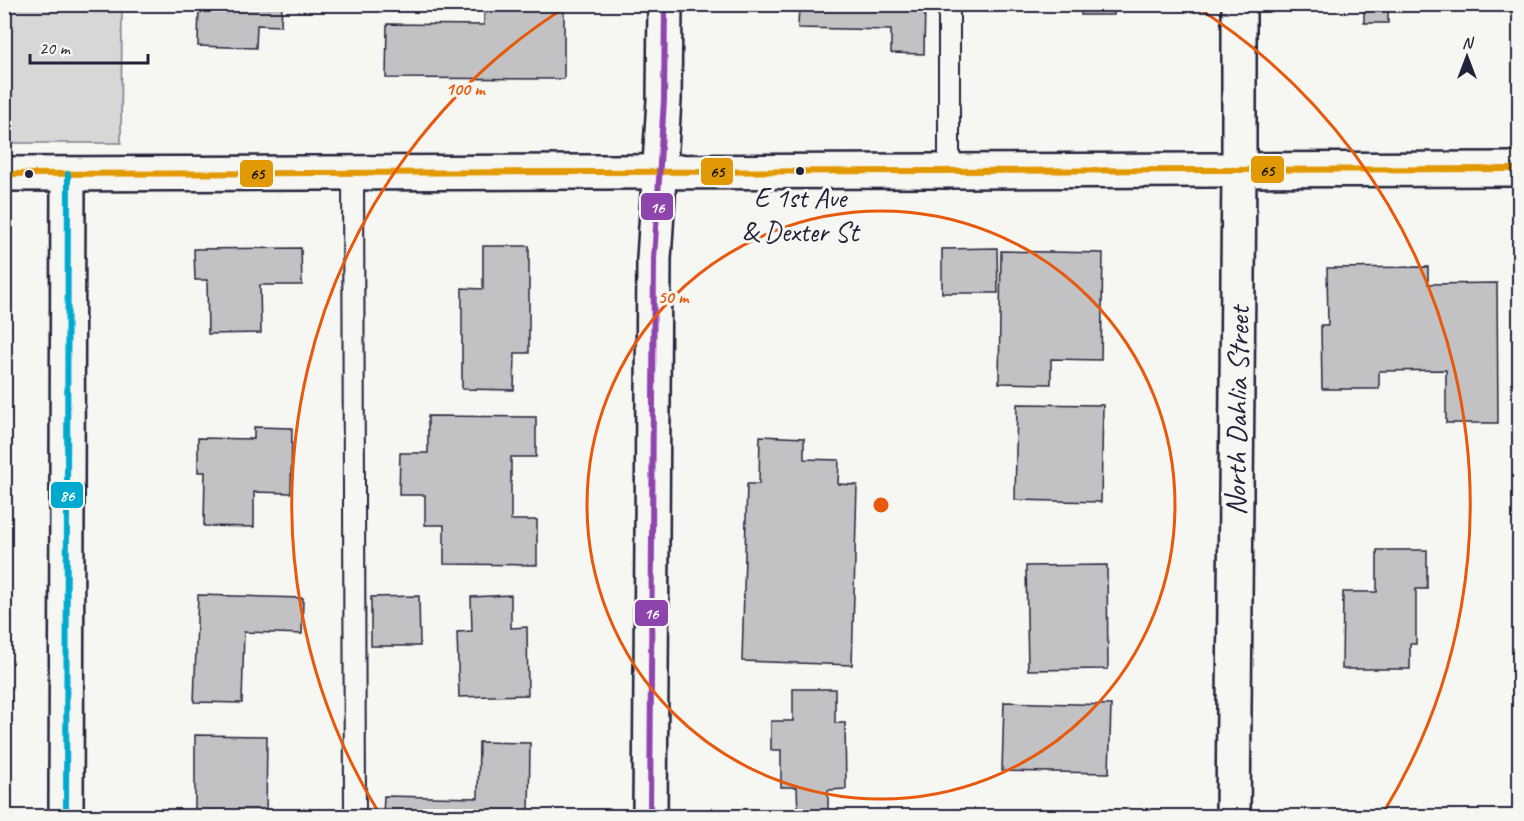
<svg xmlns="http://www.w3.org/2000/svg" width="1524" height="821" viewBox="0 0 1524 821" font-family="Caveat,sans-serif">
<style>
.green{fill:#d7d7d7;stroke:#7c7c89;stroke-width:1.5}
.building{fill:#c2c2c4;stroke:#22223b;stroke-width:1.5}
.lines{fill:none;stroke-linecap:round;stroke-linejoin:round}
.lane-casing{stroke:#22223b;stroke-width:24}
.street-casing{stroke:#22223b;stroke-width:38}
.secondary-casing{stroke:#22223b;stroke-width:38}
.lane{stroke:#f6f6f2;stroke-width:20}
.street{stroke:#f6f6f2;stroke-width:33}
.secondary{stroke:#f6f6f2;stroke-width:33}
.bus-1-casing{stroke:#f6f6f2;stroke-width:10}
.bus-2-casing{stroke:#f6f6f2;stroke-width:10}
.bus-3-casing{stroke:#f6f6f2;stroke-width:10}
.bus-1{stroke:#e29906;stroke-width:6}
.bus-2{stroke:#00a9ce;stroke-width:6}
.bus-3{stroke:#8e44ad;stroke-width:6}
.ring{fill:none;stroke:#e8590c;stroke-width:3}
.bus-dot{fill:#22223b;stroke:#f6f6f2;stroke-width:2}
.labels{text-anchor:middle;stroke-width:6;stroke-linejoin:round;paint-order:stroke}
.bus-label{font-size:28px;fill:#22223b;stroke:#f6f6f2}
.street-label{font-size:30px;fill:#22223b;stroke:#f6f6f2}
.centre{fill:#e8590c;stroke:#f6f6f2;stroke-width:3}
.ring-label{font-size:18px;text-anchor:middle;font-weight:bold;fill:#e8590c;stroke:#f6f6f2;stroke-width:6;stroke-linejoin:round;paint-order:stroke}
.line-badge{stroke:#f6f6f2;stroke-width:2}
.badge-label{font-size:16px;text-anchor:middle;font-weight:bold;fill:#fff}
.pale-badge-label{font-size:16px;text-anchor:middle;font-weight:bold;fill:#111}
</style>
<rect width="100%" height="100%" fill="#f6f6f2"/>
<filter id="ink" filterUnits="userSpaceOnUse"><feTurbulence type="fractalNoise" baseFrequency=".0167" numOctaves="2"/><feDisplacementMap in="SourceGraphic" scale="12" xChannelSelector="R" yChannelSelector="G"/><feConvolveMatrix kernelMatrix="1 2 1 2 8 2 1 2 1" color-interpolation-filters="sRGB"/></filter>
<g filter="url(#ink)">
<path class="green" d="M4 5H122L121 143H5Z"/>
<g class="building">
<path d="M199 4H282L281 26 257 25 256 48 198 46Z"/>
<path d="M484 4H564V79L386 78 387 24 484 25Z"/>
<path d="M799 4H925L924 54 891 53V30L798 28Z"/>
<rect x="1081" y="4" width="33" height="11"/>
<rect x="1364" y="4" width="24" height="19"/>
<path d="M483 246H529V353H515L514 390 462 389V288L483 289Z"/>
<path d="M301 248 302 285H260L261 333 208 334 207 280H195L194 249Z"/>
<path d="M997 248 998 293H942V249Z"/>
<path d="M1001 251 1103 253 1101 360 1051 359V384L999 383Z"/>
<path d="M1428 267V284L1497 283 1498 423H1446V370L1379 371V389H1322L1321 325H1328L1327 268Z"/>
<path d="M1017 404 1103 405 1101 502 1015 500Z"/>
<path d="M428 416 536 417V457H511V520H537V565L444 564V525H425V495H399L400 453H428Z"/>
<path d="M254 427 292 428 291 493 254 492V527L204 526 205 472H198V438L254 439Z"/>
<path d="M760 436 804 438V459L839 460 838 484 857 485 852 665 742 661 747 484H759Z"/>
<path d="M1377 550H1427V589H1416V644H1410V669H1342L1343 592H1377Z"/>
<path d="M1107 565 1108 669 1028 670 1026 566Z"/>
<path d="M198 595 303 598 302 634 244 632 242 703 194 702Z"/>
<path d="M511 595V628L527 627 528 695 459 697 457 632 472 631 471 597Z"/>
<path d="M419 596 420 646H371V597Z"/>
<path d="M793 689H835V723H845L846 789 828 790V813H798L797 787H781V750H771V721H793Z"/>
<path d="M1004 702 1111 705 1109 773 1002 771Z"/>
<path d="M195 735 267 736 266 816H195Z"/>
<path d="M479 742 530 743 529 816H383L384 796 478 798Z"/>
</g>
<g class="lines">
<g class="lane-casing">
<g id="lane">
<path d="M949 170V4"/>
<path d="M353 172 355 816"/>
</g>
</g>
<g class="street-casing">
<g id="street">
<path d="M66 816 68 174"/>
<path d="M650 816 654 259 664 100 665 4"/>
<path d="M1233 816 1239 170V4"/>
</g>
</g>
<g class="secondary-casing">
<path id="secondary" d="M4 174 1520 169"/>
</g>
<use href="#lane" class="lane"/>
<use href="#street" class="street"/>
<use href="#secondary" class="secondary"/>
<g class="bus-1-casing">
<path id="bus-1" d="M4 174 1520 169"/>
</g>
<g class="bus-2-casing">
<path id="bus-2" d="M66 816 68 174"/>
</g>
<g class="bus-3-casing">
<path id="bus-3" d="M650 816 654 259 664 100 665 4"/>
</g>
<use href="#bus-1" class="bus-1"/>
<use href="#bus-2" class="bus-2"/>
<use href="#bus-3" class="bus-3"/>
</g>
</g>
<g class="ring">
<circle cx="881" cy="505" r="294"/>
<path d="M379 813A589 589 0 0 1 569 5M1193 5A589 589 0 0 1 1383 813"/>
</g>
<g class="bus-dot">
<circle cx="800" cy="171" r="5"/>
<circle cx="29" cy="174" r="5"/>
</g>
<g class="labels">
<g class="bus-label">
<text x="800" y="207">E 1st Ave<tspan x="800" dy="34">&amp; Dexter St</tspan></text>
</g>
<g class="street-label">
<text transform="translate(1237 411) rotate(-89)" y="10">North Dahlia Street</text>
</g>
</g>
<circle cx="881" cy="505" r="9" class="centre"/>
<g class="ring-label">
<text x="465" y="95">100 m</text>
<text x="673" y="303">50 m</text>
</g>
<g class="line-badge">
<rect x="1250" y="155" width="35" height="29" rx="6" fill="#e29906"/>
<rect x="700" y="157" width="34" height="29" rx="6" fill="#e29906"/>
<rect x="239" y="159" width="35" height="29" rx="6" fill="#e29906"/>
<rect x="640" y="192" width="34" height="29" rx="6" fill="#8e44ad"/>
<rect x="50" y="481" width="34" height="28" rx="6" fill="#00a9ce"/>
<rect x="634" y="599" width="35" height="28" rx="6" fill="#8e44ad"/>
</g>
<g class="badge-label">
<text x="657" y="213">16</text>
<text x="67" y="501">86</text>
<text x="651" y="619">16</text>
</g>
<g class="pale-badge-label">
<text x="1267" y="176">65</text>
<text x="717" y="177">65</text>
<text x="257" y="179">65</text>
</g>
<rect width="1524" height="821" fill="none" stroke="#f6f6f2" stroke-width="24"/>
<rect x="12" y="12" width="1500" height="797" fill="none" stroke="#22223b" stroke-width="2" filter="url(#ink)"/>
<g transform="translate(1467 57)" stroke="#f6f6f2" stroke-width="4.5" paint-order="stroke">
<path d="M0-4.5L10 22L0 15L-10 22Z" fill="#22223b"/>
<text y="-9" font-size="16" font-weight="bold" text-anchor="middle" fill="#22223b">N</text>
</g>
<path d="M30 54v9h118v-9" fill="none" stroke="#22223b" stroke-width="3"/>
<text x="39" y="54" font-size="18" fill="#22223b" stroke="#f6f6f2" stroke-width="4.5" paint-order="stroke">20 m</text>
</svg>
